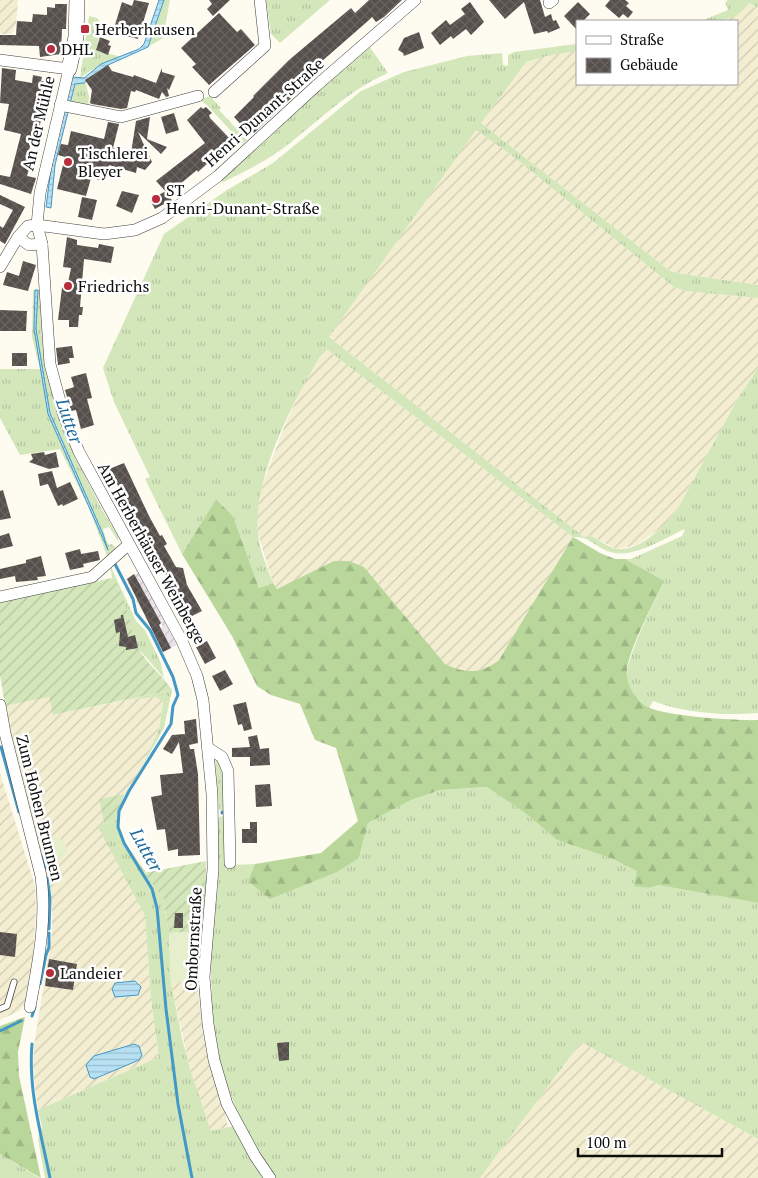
<svg xmlns="http://www.w3.org/2000/svg" width="758" height="1178" viewBox="0 0 758 1178" font-family="'PT Serif',serif">
<style>
.industrial{fill:url(#industrial-furrows)}
.farmland{fill:url(#farmland-furrows)}
.grass{fill:url(#grass-tufts)}
.forest{fill:url(#forest-firs)}
.garden{fill:url(#garden-furrows)}
.pitch{fill:#e5efcc}
.water{fill:url(#water-rules);stroke:#4298c6}
.lines{fill:none;stroke-linecap:round;stroke-linejoin:round}
.stream{stroke:#4298c6;stroke-width:3}
.building{fill:url(#building-cross-hatch)}
.service-casing{stroke:#414141;stroke-width:7}
.minor-casing{stroke:#414141;stroke-width:12}
.tertiary-casing{stroke:#414141;stroke-width:16}
.service{stroke:#fff;stroke-width:5.5}
.minor{stroke:#fff;stroke-width:11}
.tertiary{stroke:#fff;stroke-width:15}
.poi-dot{fill:#b72d3b;stroke:#fff;stroke-width:2}
.labels{text-anchor:middle;stroke-width:5;stroke-linejoin:round;paint-order:stroke}
.poi-label{font-size:16px;fill:#0e0e0e;stroke:#fff;text-anchor:start}
.street-label{font-size:16px;fill:#0e0e0e;stroke:#fff}
.water-label{font-size:18px;font-style:italic;fill:#1d6a9a;stroke:#fff}
</style>
<defs>
<pattern id="industrial-furrows" width="10" height="10" patternUnits="userSpaceOnUse" patternTransform="scale(1.25)"><rect width="10" height="10" fill="#ebe3ec"/><path d="M-1 1l2-2M0 10L10 0M9 11l2-2" fill="none" stroke="#c8c2c9"/></pattern>
<pattern id="farmland-furrows" width="10" height="10" patternUnits="userSpaceOnUse" patternTransform="scale(1.25)"><rect width="10" height="10" fill="#f3eed1"/><path d="M-1 1l2-2M0 10L10 0M9 11l2-2" fill="none" stroke="#cfcbb2"/></pattern>
<pattern id="grass-tufts" width="24" height="20" patternUnits="userSpaceOnUse" patternTransform="scale(1.25)"><rect width="24" height="20" fill="#d4e7bb"/><path d="M3 7l-1-3M5 7V3M7 7l1-3M15 17l-1-3M17 17v-4M19 17l1-3" fill="none" stroke="#b5c5a0"/></pattern>
<pattern id="forest-firs" width="22" height="20" patternUnits="userSpaceOnUse" patternTransform="scale(1.25)"><rect width="22" height="20" fill="#b9d79b"/><path d="M5 1l3.5 6h-7zM16 11l3.5 6h-7z" fill="#9eb784"/></pattern>
<pattern id="garden-furrows" width="10" height="10" patternUnits="userSpaceOnUse" patternTransform="scale(1.25)"><rect width="10" height="10" fill="#d4e7bb"/><path d="M-1 1l2-2M0 10L10 0M9 11l2-2" fill="none" stroke="#b5c5a0"/></pattern>
<pattern id="water-rules" width="6" height="5" patternUnits="userSpaceOnUse" patternTransform="scale(1.25)"><rect width="6" height="5" fill="#b7e0f3"/><path d="M0 2.5h6" fill="none" stroke="#9cbfcf"/></pattern>
<pattern id="building-cross-hatch" width="8" height="8" patternUnits="userSpaceOnUse" patternTransform="scale(1.25)"><rect width="8" height="8" fill="#564f4b"/><path d="M0 0l8 8M0 8l8-8" fill="none" stroke="#696461"/></pattern>
</defs>
<rect width="100%" height="100%" fill="#fefbf0"/>
<path class="industrial" d="M138 573 177 645 163 652 153 633 163 627 161 623 152 629 145 616 154 611 151 604 141 609 136 601 146 595 142 588 134 593 126 579Z"/>
<g class="farmland">
<path d="M0 0H18L16 24 12 34H0Z"/>
<path d="M748 3 758 8V285L683 274 670 271 481 123 518 70 526 62 547 56 577 51V84H737V21H725L744 9Z"/>
<path d="M476 129 510 154 674 287 685 291 758 298V368L738 398 677 510 665 525 637 545 617 549 589 535 584 537 329 337Z"/>
<path d="M325 348 573 537 508 647 499 660 490 666 474 672 458 671 445 664 364 567 296 581 277 589 273 583 258 534V510L262 486 284 427 302 387Z"/>
<path d="M49 697 54 715 126 700 156 697 163 702 159 728 143 766 126 794 99 799 104 824 98 826 145 916 151 1000 159 1057 38 1110 33 1071 34 1045 52 934V899L5 706Z"/>
<path d="M0 773 35 886 36 908 33 959 26 1003 19 1011 0 1020Z"/>
<path d="M197 981 203 1033 210 1066 224 1108 228 1127 211 1131 190 1069 171 983Z"/>
<path d="M581 1042 758 1139V1178H480Z"/>
</g>
<g class="grass">
<path d="M164 0H170L163 38 148 47Z"/>
<path d="M266 0H330L280 43 271 34Z"/>
<path d="M728 0H758V8L749 3C737 21 720 21 701 21L728 10 725 2Z"/>
<path d="M89 16 97 18 102 25 96 50 121 57 101 64 80 78Z"/>
<path d="M577 44V51L547 56 526 62 481 123 670 271 683 274 758 285V298L685 291 674 287 510 154 476 130 329 337 584 537 589 535C598 539 609 548 618 549 641 551 664 526 677 510L738 398 758 368V713C724 716 685 713 653 701L649 708C640 701 631 694 627 682 622 664 655 601 664 582L625 559H631L682 536 685 529C662 539 630 562 605 550 591 543 589 537 573 537L325 348C296 396 253 475 258 532 259 549 267 567 273 583L259 588 233 516 216 499 182 554 145 479 150 477 114 402 103 368 164 234 227 190 273 163 361 91 404 72 467 56 502 53 503 65 508 66V55L514 52Z"/>
<path d="M369 46 388 73C348 91 324 116 290 143 270 159 247 171 223 182L221 180Z"/>
<path d="M85 80 89 97 88 108 71 105 75 84Z"/>
<path d="M210 96 221 108 219 110 247 140 243 144 207 105 200 100Z"/>
<path d="M33 290H39L43 340 88 476 86 478 100 506 118 536 119 542 109 527 103 529 108 545 112 544 116 548 107 556 89 508 60 449 20 455 0 418V369H40L32 337Z"/>
<path d="M111 567 136 621 145 630 161 663 164 678 138 648 122 598 112 578Z"/>
<path d="M172 690 164 728 143 765 159 729 163 702 156 697 126 700Z"/>
<path d="M215 757 222 761 232 865 255 864 248 881 359 858 368 823 411 800 442 790 488 787 525 813 557 840 613 859 638 871 634 885 649 888 658 885 758 903V1139L581 1042 480 1178H45L38 1139 42 1127 38 1110 159 1057 151 1000 145 916 97 825 117 822 126 844 163 897 169 933 171 983 182 1038 190 1069 211 1131 242 1124 222 1071 213 1025 210 951 218 887 216 829 219 817 223 816V811L219 810Z"/>
<path d="M0 1154 40 1178H0Z"/>
</g>
<g class="forest">
<path d="M216 499 233 516 259 588 273 583 277 589 334 561H349L364 567 445 664C465 674 481 674 499 660L573 537 600 553 615 559H625L664 581C654 603 629 648 627 670 625 684 636 700 648 707 663 716 739 721 758 720V903L658 885 649 888 634 886 637 871 613 859 557 840 525 813 487 787 441 790 411 800 368 823 359 858 337 872 270 899 248 881 255 864 321 853 358 821 336 748 315 740 300 704 271 695 257 686 232 636 182 554Z"/>
<path d="M25 1017 18 1052 19 1076 41 1178 0 1154V1026Z"/>
</g>
<g class="garden">
<path d="M112 578C126 591 130 629 138 647 145 663 163 675 172 690L53 715 49 697 5 706 0 675V602Z"/>
<path d="M125 794 118 811 117 822 104 824 99 799Z"/>
<path d="M206 861V892L201 932 169 933 163 897 144 873Z"/>
</g>
<g class="pitch">
<circle cx="54" cy="849" r="12"/>
<path d="M201 932 197 981 171 983 169 933Z"/>
</g>
<g class="water">
<path d="M159 0H164L148 47 108 65 84 83 75 84 55 165 51 208 46 207 52 160 72 77 84 78 101 64 139 49 144 44Z"/>
<path d="M35 290H38L36 329 50 413 103 534 108 550 48 414 34 329Z"/>
<path d="M135 981 141 987 138 995 115 997 112 989 115 983Z"/>
<path d="M134 1044 139 1046 142 1055 139 1060 94 1079 90 1077 86 1065 94 1056Z"/>
</g>
<g class="lines">
<g class="stream">
<path d="M114 562 133 599 136 613 150 630 173 677 178 695 173 706 171 724 129 791 119 811 118 827 124 843 152 889 157 908 166 1009 178 1104 192 1178"/>
<path d="M1 747 19 812"/>
<path d="M222 813V812"/>
<path d="M41 856 45 869"/>
<path d="M47 878 50 898 49 929"/>
<path d="M40 984 46 955 49 947V933"/>
<path d="M32 1016 35 1007"/>
<path d="M0 1031 21 1021"/>
<path d="M32 1044C28 1090 41 1133 50 1178"/>
</g>
</g>
<g class="building">
<path d="M134 0 149 3 138 39 127 36 129 30 115 25 122 2 132 6Z"/>
<path d="M209 0H230L213 16 207 9 212 4Z"/>
<path d="M369 0H402L384 17 376 22 372 17 369 20 313 69 310 65 296 78 304 86 254 133 249 127 246 130 234 117 254 97 253 96 289 60 351 8 355 13Z"/>
<path d="M489 0H540L545 17 551 14 553 21 556 20 560 28 548 33 547 31 534 34 524 2 505 19Z"/>
<path d="M610 0H625L629 3 626 6 633 12 628 18 623 14 619 18 605 6Z"/>
<path d="M470 2 484 22 471 35 466 29 453 39 451 36 440 45 431 33 446 20 450 25 465 14 461 9Z"/>
<path d="M578 2 590 14 583 21H577V30L564 16Z"/>
<path d="M55 4H67L66 29H62L61 54 40 57 39 46 0 45V35H16L17 21 32 22 33 14 47 15V7L55 8Z"/>
<path d="M219 13 237 32 241 29 255 45 209 85 192 67 196 64 181 48Z"/>
<path d="M419 32 424 48 404 56 403 53 398 50 404 38Z"/>
<path d="M100 37 110 41 108 45 111 46 108 55 96 50Z"/>
<path d="M108 65 112 71 133 77 134 75 156 83 162 68V72L175 76 169 90 167 88 169 96 166 97 162 92 159 99 136 90 135 92 131 91 127 108 121 109 92 104 90 103 92 90 85 80Z"/>
<path d="M2 68 16 70 15 80 32 83 33 75 42 77 41 81H44L42 101 46 102 39 128 43 129 41 137 32 136 27 161 31 162 27 176 36 178 31 194 0 184V175L10 177 21 134 4 130 9 104 0 103Z"/>
<path d="M201 107 203 109 206 107 212 113 209 115 210 118 233 142 219 155 218 154 198 172 197 170 168 194 156 181 205 143 187 120Z"/>
<path d="M174 113 179 130 166 134 161 117Z"/>
<path d="M150 117 147 139 167 147 161 154 138 132 152 162 145 170 137 167 136 173 109 165 105 181 91 178 86 196 57 189 65 157 58 155 61 144 68 145 71 131 104 139 108 122 119 124 113 148 131 153 136 121Z"/>
<path d="M122 191 139 195 132 213 116 206Z"/>
<path d="M164 192 172 200 166 205 164 204 155 209 150 200Z"/>
<path d="M0 195 25 207 5 244 0 241V226L3 228 13 210 0 204Z"/>
<path d="M82 197 97 200 92 220 78 217Z"/>
<path d="M67 237 77 240V245L98 248 99 244 114 247 111 263 84 259 80 307H83L82 315H79L78 327H69V320H58L62 288 64 282 68 283 71 268 63 267Z"/>
<path d="M23 261 36 265 28 291 3 285 7 272 19 276Z"/>
<path d="M0 310 27 311 26 331H0Z"/>
<path d="M72 346 74 358H69L70 363 58 365 56 348Z"/>
<rect x="12" y="353" width="15" height="13"/>
<path d="M86 373 92 398 87 399 94 425 81 429 76 410 71 411 65 390 74 387 71 377Z"/>
<path d="M44 452 45 455 56 452 59 467 49 469 29 462 33 459 31 454Z"/>
<path d="M124 463 149 516 160 536 162 535 167 544 164 546 176 567 183 568 187 585 202 611 188 618 161 565 159 566 143 538 141 539 133 523 137 521 109 469Z"/>
<path d="M52 471 57 488 70 482 78 499 63 506 62 504 58 506 48 484 40 486 38 474Z"/>
<path d="M3 490 11 518 0 520V491Z"/>
<path d="M9 533 13 546 0 549V536Z"/>
<path d="M80 549 81 554 98 551 100 560 83 564 84 567 70 570 65 553Z"/>
<path d="M41 556 46 576 37 577 38 580 16 582 15 576 0 579V569L26 563V560Z"/>
<path d="M134 574 161 623 159 625 171 648 163 652 127 579Z"/>
<path d="M121 615H123L128 637 135 635 138 648 126 650V647L119 646 120 632 116 633 114 620 121 618Z"/>
<path d="M207 641 216 658 205 664 196 647Z"/>
<path d="M225 670 233 684 220 691 212 676Z"/>
<path d="M246 702 252 729 244 731 242 724 238 725 233 705Z"/>
<path d="M196 719 198 743 189 745 190 749H194L198 774 200 855 178 856V849L168 851 165 829 157 830 151 797 162 795 160 775 183 773 179 742 172 754 163 749 172 735 185 734 184 721Z"/>
<path d="M257 735 260 749 269 748 270 765 250 766V757H232V748L250 747 248 737Z"/>
<path d="M270 784 272 806 256 807 255 785Z"/>
<path d="M250 822H257V843H242V829H250Z"/>
<path d="M175 913H183V928H174Z"/>
<path d="M0 932 17 934 15 957 0 955Z"/>
<path d="M49 959 77 964 73 990 45 986Z"/>
<path d="M289 1042V1060L279 1061 277 1043Z"/>
</g>
<g class="lines">
<g class="service-casing">
<path id="service" d="M0 1009 7 1006 14 982"/>
</g>
<g class="minor-casing">
<g id="minor">
<path d="M549 3 553 0"/>
<path d="M0 60 69 69 40 193 37 225 42 244 50 364 64 416 79 452 182 641 197 676 203 700 212 794 213 869 204 977 208 1024 214 1060 227 1104 255 1156 270 1178"/>
<path d="M214 92 265 46 260 0"/>
<path d="M60 105 121 117 198 96"/>
<path d="M18 237 29 245 42 244"/>
<path d="M0 267 18 237 28 226 37 225 104 234 135 230 162 218 218 176 316 86 415 0"/>
<path d="M0 597 92 577 128 545"/>
<path d="M0 705 5 733 41 876C47 921 38 963 30 1007"/>
<path d="M208 748 222 757 228 771 230 863"/>
</g>
</g>
<g class="tertiary-casing">
<path id="tertiary" d="M69 69 76 37 77 0"/>
</g>
<use href="#service" class="service"/>
<use href="#minor" class="minor"/>
<use href="#tertiary" class="tertiary"/>
</g>
<g class="poi-dot">
<rect x="80" y="24" width="10" height="10" rx="2.5"/>
<circle cx="51" cy="49" r="5"/>
<circle cx="68" cy="162" r="5"/>
<circle cx="156" cy="199" r="5"/>
<circle cx="68" cy="286" r="5"/>
<circle cx="50" cy="973" r="5"/>
</g>
<g class="labels">
<g class="poi-label">
<text x="95" y="35">Herberhausen</text>
<text x="61" y="55">DHL</text>
<text x="78" y="159">Tischlerei<tspan x="78" dy="18">Bleyer</tspan></text>
<text x="166" y="196">ST<tspan x="166" dy="18">Henri-Dunant-Straße</tspan></text>
<text x="78" y="292">Friedrichs</text>
<text x="60" y="979">Landeier</text>
</g>
<g class="street-label">
<text transform="translate(264 112) rotate(-42)" y="6">Henri-Dunant-Straße</text>
<text transform="translate(38 123) rotate(-77)" y="6">An der Mühle</text>
<text transform="translate(152 553) rotate(61)" y="6">Am Herberhäuser Weinberge</text>
<text transform="translate(40 808) rotate(76)" y="6">Zum Hohen Brunnen</text>
<text transform="translate(193 939) rotate(-87)" y="6">Ombornstraße</text>
</g>
<g class="water-label">
<text transform="translate(69 421) rotate(71)" y="6">Lutter</text>
<text transform="translate(146 850) rotate(61)" y="6">Lutter</text>
</g>
</g>
<rect x="576" y="20" width="162" height="65" fill="#ffffff" stroke="#9f9f9f"/>
<rect x="586" y="36" width="25" height="8" fill="#ffffff" stroke="#9f9f9f"/>
<text x="620" y="45" font-size="15" fill="#0e0e0e">Straße</text>
<rect x="586" y="58" width="25" height="15" fill="url(#building-cross-hatch)" stroke="#9f9f9f"/>
<text x="620" y="70" font-size="15" fill="#0e0e0e">Gebäude</text>
<path d="M578 1148v8h144v-8" fill="none" stroke="#0e0e0e" stroke-width="2.5"/>
<text x="586" y="1148" font-size="15" fill="#0e0e0e" stroke="#ffffff" stroke-width="4" paint-order="stroke">100 m</text>
</svg>
